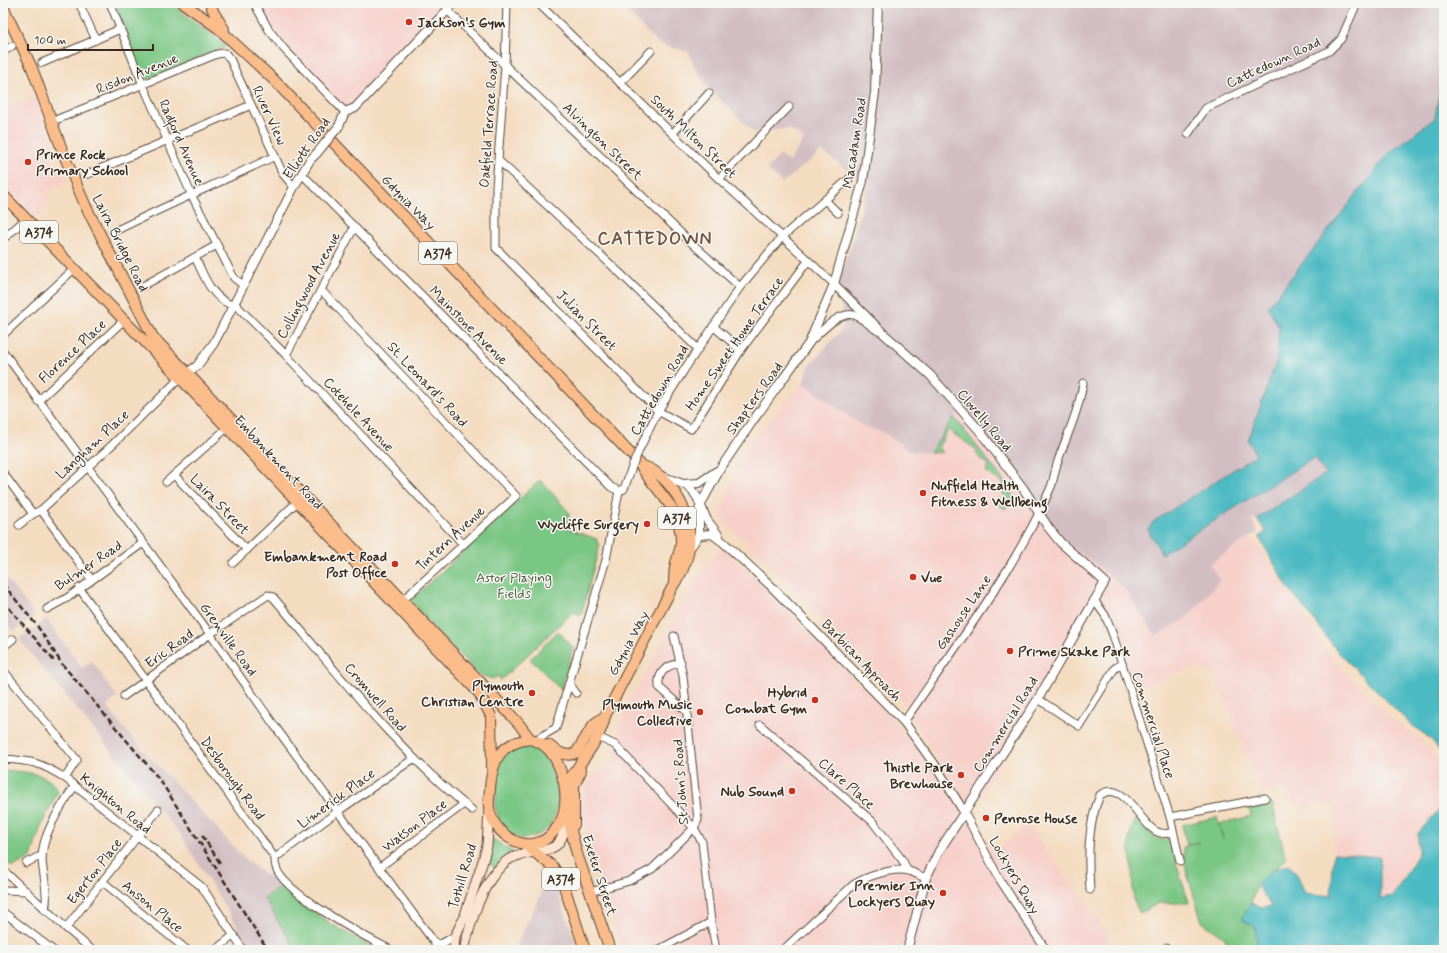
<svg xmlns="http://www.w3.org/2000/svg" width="1447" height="953" viewBox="0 0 1447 953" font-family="Mynerve,sans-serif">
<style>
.built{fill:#f7d0ca}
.industrial{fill:#d2bec2}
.green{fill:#7ac684;stroke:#5a7851}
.water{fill:#4bbac2;stroke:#437270}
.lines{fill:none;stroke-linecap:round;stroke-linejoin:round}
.minor-casing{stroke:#574536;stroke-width:9}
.tertiary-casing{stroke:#574536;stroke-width:10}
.secondary-casing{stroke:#574536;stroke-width:11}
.primary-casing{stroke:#574536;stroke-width:12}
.minor{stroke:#fff;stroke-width:7}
.tertiary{stroke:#fff;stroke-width:8}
.secondary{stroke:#fde4d0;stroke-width:9}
.primary{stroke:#f9bc8a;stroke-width:10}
.rail{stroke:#3b2a1e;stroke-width:2.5;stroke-dasharray:6 3;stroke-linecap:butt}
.minor-bridge-casing{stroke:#574536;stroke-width:9;stroke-linecap:butt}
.tertiary-bridge-casing{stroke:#574536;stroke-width:10;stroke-linecap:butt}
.minor-bridge{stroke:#fff;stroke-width:7}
.tertiary-bridge{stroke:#fff;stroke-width:8}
.poi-dot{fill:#c8321e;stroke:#f6f6f2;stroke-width:1.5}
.labels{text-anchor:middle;stroke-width:3;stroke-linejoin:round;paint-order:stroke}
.shield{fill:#f6f6f2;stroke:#73675e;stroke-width:1}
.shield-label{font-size:13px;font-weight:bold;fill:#3b2a1e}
.poi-label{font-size:14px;font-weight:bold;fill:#3b2a1e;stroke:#f6f6f2;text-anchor:end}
.street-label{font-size:14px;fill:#3b2a1e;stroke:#f6f6f2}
.park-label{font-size:14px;fill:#4e593d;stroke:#f6f6f2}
.district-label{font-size:18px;font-weight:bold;letter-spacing:1px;fill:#725844;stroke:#f6f6f2}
</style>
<rect width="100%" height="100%" fill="#f6f6f2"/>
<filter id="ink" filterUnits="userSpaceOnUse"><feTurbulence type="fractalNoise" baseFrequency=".025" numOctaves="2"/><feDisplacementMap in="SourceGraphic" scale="8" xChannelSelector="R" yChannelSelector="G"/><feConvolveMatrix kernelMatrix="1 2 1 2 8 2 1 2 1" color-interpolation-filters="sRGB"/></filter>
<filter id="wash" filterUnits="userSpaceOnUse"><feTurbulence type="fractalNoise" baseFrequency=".012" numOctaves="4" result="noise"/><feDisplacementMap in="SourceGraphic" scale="16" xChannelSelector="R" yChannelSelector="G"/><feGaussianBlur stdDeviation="0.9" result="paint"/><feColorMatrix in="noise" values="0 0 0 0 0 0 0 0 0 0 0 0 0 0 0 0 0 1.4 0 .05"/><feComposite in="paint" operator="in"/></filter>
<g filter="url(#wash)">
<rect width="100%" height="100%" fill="#f4dcc0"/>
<g class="built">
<path d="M259 3H449L353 117 286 44 267 18Z"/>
<path d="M37 98 57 155 52 157 56 168 60 166 66 183 45 192 50 201 44 203 47 207 36 219 3 190V113L17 99 22 103Z"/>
<path d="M803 383 864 426 883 432 912 452 930 453 963 405 1025 483 1045 521 1076 550 1111 576 1126 591 1156 636 1187 618 1220 580 1209 564 1249 537 1256 543 1333 659 1386 714 1422 741 1444 767V802L1418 831 1415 852 1393 896 1379 898 1380 857 1334 853 1335 806 1291 803 1286 788 1262 795 1214 674 1193 667 1135 689 1100 595 970 813 993 853 1027 825 1099 920 1114 950H621L578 802 592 777 615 758 618 730 625 711 699 575 724 546 892 717 967 810 901 700 850 646 719 516 746 447Z"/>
</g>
<g class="industrial">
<path d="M619 3H1444V63L1435 118 1388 154 1279 326 1277 360 1248 440 1256 455 1153 522 1148 530 1163 554 1315 456 1325 474 1257 519H1251L1258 532 1209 564 1220 580 1187 618 1156 636 1126 591 1111 576 1076 550 1045 521 963 405 930 453 912 452 883 432 864 427 803 383 809 366 844 327 838 280 851 246 869 181 864 178 863 181 822 151 782 183 767 169 780 155 789 162 804 139 790 129 758 131 756 133 752 131 709 88 694 66 689 52 658 44Z"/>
<path d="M3 574 35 615 14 632 3 620Z"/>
<path d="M46 619 82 668 92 661 117 697 107 707 133 739 247 861 281 886 264 898 296 950H252L180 834 19 639Z"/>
<path d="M548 875 555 886 576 943 553 950H514L540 897Z"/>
</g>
<g class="green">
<path d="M115 3H170L227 46 144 81Z"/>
<path d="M954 417 998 473 1017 500 1008 505 1005 509 996 503 1000 498 1006 502 1009 498 1003 494V483L986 472 989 464 981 460 976 453 977 450 948 430 938 448 943 452 930 453Z"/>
<path d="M540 480 569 512 568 529 597 539V543L600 544 581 615 573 612 501 680 497 676 493 679 479 675 409 602Z"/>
<path d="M558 631 573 648 561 690 530 659Z"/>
<path d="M521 745 533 746C557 761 566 802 549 826 543 835 532 837 522 839L506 831 500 822 495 807 498 774 502 757 509 750Z"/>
<path d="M3 770C23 772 48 771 58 791L41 826 31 857 13 867 3 862Z"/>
<path d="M1272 803 1286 859 1257 885 1251 903 1241 919 1255 927 1258 950H1228L1225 938 1202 922 1186 870 1183 847 1200 842 1187 845 1182 825 1217 817 1223 839 1219 824 1251 816 1249 806Z"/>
<path d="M1137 818 1157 839 1169 840 1189 903H1159L1140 913C1131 899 1133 885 1132 868 1130 848 1125 837 1137 818Z"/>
<path d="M493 839 513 852 508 853 496 868 488 863Z"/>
<path d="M281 886 331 924 377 950H296L264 898Z"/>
</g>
<g class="water">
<path d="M1444 63V757L1431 739 1409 723 1339 653 1287 586 1259 537 1266 532 1257 519 1325 474 1315 457 1162 554 1148 530 1153 522 1256 455 1248 440 1277 360 1279 327 1268 307 1388 154 1435 118Z"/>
<path d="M1444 804V950H1258L1255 927 1241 919 1251 903 1261 908 1271 906 1257 885 1273 869 1289 865 1298 876 1305 893 1331 896 1334 853 1380 857V898L1393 896 1418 854V833Z"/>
</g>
</g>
<g filter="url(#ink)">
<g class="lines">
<g class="minor-casing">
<g id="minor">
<path d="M110 3 143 85 192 196 234 278 243 285"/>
<path d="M254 3 269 30 284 49 345 112"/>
<path d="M507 3 505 66 496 187V248L658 411 691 429 741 350 808 261"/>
<path d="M538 3 719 179 834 284"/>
<path d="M80 5 96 40"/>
<path d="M448 11 684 236 740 287"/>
<path d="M3 52 12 46"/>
<path d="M42 63 120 29"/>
<path d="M620 83 651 51"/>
<path d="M58 119 217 54 225 53 230 59 283 174 294 187"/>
<path d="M673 133 709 93"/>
<path d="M1188 134 1206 108 1329 51 1341 39 1357 3"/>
<path d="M498 160 622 275 697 348"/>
<path d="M88 174 251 105"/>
<path d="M302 174 611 487 619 491"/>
<path d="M719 179 789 107"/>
<path d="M825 200 838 213"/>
<path d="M113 232C167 205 221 182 275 156"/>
<path d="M3 239 26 219"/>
<path d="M195 257C205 278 211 298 234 306"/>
<path d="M141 287 217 245"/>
<path d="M321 290 516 496 403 600"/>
<path d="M235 304 286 355 463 544"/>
<path d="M713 326 741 350"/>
<path d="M3 335 74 269"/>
<path d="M809 343C820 333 838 311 854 315 860 317 872 327 878 331"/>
<path d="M3 351 210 634 274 725 434 942 437 950"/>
<path d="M286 355 354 228"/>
<path d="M38 401 124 320"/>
<path d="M641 446 658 411 686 367 740 287 782 237 849 179"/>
<path d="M3 473 33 514"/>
<path d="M174 475 247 550"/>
<path d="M166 482 227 428"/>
<path d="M619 491 624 489 633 464"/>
<path d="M41 510 91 579"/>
<path d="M19 525 33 514 41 510 113 444 180 378"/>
<path d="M233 563 297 502"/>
<path d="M79 588 275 858C275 861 275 865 276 867 282 892 367 938 391 950"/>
<path d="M1094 600 1105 615 1113 635 1170 817 1180 861"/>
<path d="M47 609 67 598 143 543"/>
<path d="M3 647 13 639"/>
<path d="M681 662C667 666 657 671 659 687L687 712"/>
<path d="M3 670 77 760 65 778"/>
<path d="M576 693 569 683 606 560 619 491"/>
<path d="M124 696 210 634 268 595 273 597C336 671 396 750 472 810"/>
<path d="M1038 699 1079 726 1115 668 1122 664"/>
<path d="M904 722C954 648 1016 569 1051 487 1054 479 1055 469 1058 461 1067 435 1079 410 1083 383"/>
<path d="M760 725 872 821 903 861 907 870"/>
<path d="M598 737 615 745 694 828 702 842 711 922 716 950"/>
<path d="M535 740 556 728 569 683"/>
<path d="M3 759C33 761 39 762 65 778L202 887 243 950"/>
<path d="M964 812 1000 880 1046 950"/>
<path d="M1170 817 1265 798"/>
<path d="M275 858 337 812 413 759"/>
<path d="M26 863 38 857 42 858"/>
<path d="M380 867 464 804"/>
<path d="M3 870 66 928 92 950"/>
<path d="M103 882 187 950"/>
<path d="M5 890 27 891"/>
<path d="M1090 890C1088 857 1087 826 1100 795 1126 777 1141 830 1161 833 1165 834 1170 833 1173 832"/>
<path d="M590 892 629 881 652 869 694 828 698 820 683 676 674 636"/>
<path d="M45 910C49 894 43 876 42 860 41 836 61 806 74 787"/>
<path d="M3 912 53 950"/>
<path d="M66 928 158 810"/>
<path d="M434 942 441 944 455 936"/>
<path d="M215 950 234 935"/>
<path d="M658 950 711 922"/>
<path d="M783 950 853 885C865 877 893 867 908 871 914 872 920 876 926 878"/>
<path d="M1165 950 1166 948"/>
</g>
</g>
<g class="tertiary-casing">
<g id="tertiary">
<path d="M339 126 345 112 355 108 454 3"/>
<path d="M834 284 884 334 930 375 979 430 1023 488 1048 527 1060 542 1105 582 1038 699 939 851 926 878 907 950"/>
<path d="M182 376 197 366 214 343 294 187 310 160 317 153"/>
<path d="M661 476 683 484 690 488 697 497 707 520 719 536"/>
<path d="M683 484 699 483 717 471"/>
<path d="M699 535V510L703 500 720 469 752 422 809 343 834 284 863 181 875 92 878 3"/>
<path d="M690 548 699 535 712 534 723 542 769 584 904 722 935 765 964 812"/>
</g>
</g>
<g class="secondary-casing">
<g id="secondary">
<path d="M454 950 455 936 464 918 482 864 487 846 489 809"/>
<path d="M464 950C471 921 481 885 503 864 525 842 571 866 563 815"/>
</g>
</g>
<g class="primary-casing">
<g id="primary">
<path d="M183 3 218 28 273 79 625 448C630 453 635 459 640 464 644 467 650 468 654 471 690 497 702 548 674 584L605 716C601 740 578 765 565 786"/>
<path d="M210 3 214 13 224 29"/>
<path d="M3 6 32 68 64 155 86 207 156 343"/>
<path d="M3 195 180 378 479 693 491 716 492 767"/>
<path d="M154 338 485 687 519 724 530 739"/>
<path d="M640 464C654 492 681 504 681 541 681 551 676 559 675 568 674 573 674 579 674 584"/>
<path d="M530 739C559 745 569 787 564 812 561 824 551 838 540 842 518 851 492 830 489 808 488 801 490 793 490 787 493 759 500 743 530 739Z"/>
<path d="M548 745C557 751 565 758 576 753L594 724 605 716"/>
<path d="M565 807 577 854 610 950"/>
<path d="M574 825V786L581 771"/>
<path d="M526 845 553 867 562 880 585 950"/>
</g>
</g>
<use href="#minor" class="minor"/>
<use href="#tertiary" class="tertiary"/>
<use href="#secondary" class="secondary"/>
<use href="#primary" class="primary"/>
<g class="rail">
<path d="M3 584 38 627 62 664 160 780 268 950"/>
<path d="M3 601 55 662"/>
<path d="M202 835 220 863"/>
</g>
<g class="minor-bridge-casing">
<path id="minor-bridge" d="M633 464 641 446"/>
</g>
<g class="tertiary-bridge-casing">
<path id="tertiary-bridge" d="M317 153 339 126"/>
</g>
<use href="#minor-bridge" class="minor-bridge"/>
<use href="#tertiary-bridge" class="tertiary-bridge"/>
</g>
</g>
<g class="poi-dot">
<circle cx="409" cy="22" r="4"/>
<circle cx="28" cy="162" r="4"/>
<circle cx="923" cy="493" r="4"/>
<circle cx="647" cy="524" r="4"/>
<circle cx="395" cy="564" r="4"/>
<circle cx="913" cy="577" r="4"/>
<circle cx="1010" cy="651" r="4"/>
<circle cx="532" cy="693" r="4"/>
<circle cx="815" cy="700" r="4"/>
<circle cx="700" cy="712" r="4"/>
<circle cx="961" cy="775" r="4"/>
<circle cx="792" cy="791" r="4"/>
<circle cx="986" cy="818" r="4"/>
<circle cx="943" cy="893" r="4"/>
</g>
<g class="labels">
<g class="shield">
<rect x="20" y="221" width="38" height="22" rx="3"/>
<rect x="419" y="242" width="38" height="22" rx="3"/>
<rect x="658" y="507" width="38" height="22" rx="3"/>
<rect x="542" y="868" width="38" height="22" rx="3"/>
</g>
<g class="shield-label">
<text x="39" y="237">A374</text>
<text x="438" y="258">A374</text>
<text x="677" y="523">A374</text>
<text x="561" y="884">A374</text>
</g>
<g class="poi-label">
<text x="417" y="27" text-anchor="start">Jackson's Gym</text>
<text x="36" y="159" text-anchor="start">Prince Rock<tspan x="36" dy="16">Primary School</tspan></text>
<text x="931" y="490" text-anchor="start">Nuffield Health<tspan x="931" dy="16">Fitness &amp; Wellbeing</tspan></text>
<text x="639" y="529">Wycliffe Surgery</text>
<text x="387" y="561">Embankment Road<tspan x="387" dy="16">Post Office</tspan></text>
<text x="921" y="582" text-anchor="start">Vue</text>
<text x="1018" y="656" text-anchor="start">Prime Skake Park</text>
<text x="524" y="690">Plymouth<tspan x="524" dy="16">Christian Centre</tspan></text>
<text x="807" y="697">Hybrid<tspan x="807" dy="16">Combat Gym</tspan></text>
<text x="692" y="709">Plymouth Music<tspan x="692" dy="16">Collective</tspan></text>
<text x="953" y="772">Thistle Park<tspan x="953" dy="16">Brewhouse</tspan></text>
<text x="784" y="796">Nub Sound</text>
<text x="994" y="823" text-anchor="start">Penrose House</text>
<text x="935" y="890">Premier Inn<tspan x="935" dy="16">Lockyers Quay</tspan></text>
</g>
<g class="street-label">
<text transform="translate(1273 62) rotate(-25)" y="5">Cattedown Road</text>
<text transform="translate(137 73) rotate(-22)" y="5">Risdon Avenue</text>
<text transform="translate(270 115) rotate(65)" y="5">River View</text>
<text transform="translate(488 124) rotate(-86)" y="5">Oakfield Terrace Road</text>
<text transform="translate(694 136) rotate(44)" y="5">South Milton Street</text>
<text transform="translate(603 141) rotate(44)" y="5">Alvington Street</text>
<text transform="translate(182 142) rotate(66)" y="5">Radford Avenue</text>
<text transform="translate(854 143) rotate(-81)" y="5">Macadam Road</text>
<text transform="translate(306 148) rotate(-55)" y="5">Elliott Road</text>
<text transform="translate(409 202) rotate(46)" y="5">Gdynia Way</text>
<text transform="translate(121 243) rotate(63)" y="5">Laira Bridge Road</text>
<text transform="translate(308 285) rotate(-62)" y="5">Collingwood Avenue</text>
<text transform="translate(587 320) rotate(45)" y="5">Julian Street</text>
<text transform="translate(469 325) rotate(45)" y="5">Mainstone Avenue</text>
<text transform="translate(734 343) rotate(-55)" y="5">Home Sweet Home Terrace</text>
<text transform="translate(72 351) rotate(-43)" y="5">Florence Place</text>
<text transform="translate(428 384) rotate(47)" y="5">St. Leonard's Road</text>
<text transform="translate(659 390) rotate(-60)" y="5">Cattedown Road</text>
<text transform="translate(754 398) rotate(-54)" y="5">Shapters Road</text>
<text transform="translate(359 414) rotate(47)" y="5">Cotehele Avenue</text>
<text transform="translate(985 420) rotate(50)" y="5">Clovelly Road</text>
<text transform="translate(92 444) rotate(-43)" y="5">Langham Place</text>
<text transform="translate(279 462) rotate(47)" y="5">Embankment Road</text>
<text transform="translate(220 504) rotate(46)" y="5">Laira Street</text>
<text transform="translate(450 538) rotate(-43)" y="5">Tintern Avenue</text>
<text transform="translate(88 565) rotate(-34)" y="5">Bulmer Road</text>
<text transform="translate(963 612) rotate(-56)" y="5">Gashouse Lane</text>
<text transform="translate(229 639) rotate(54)" y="5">Grenville Road</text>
<text transform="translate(628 643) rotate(-62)" y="5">Gdynia Way</text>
<text transform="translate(169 648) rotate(-36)" y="5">Eric Road</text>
<text transform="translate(862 660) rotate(46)" y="5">Barbican Approach</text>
<text transform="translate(376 697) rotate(49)" y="5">Cromwell Road</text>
<text transform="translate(1005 724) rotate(-58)" y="5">Commercial Road</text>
<text transform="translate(1154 725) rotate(72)" y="5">Commercial Place</text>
<text transform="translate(233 778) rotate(54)" y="5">Desborough Road</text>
<text transform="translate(680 782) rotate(-94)" y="5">St John's Road</text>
<text transform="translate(847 783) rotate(41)" y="5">Clare Place</text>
<text transform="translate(336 798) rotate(-36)" y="5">Limerick Place</text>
<text transform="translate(116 803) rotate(39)" y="5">Knighton Road</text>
<text transform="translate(414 825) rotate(-37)" y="5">Watson Place</text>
<text transform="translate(94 871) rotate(-52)" y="5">Egerton Place</text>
<text transform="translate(600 875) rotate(72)" y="5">Exeter Street</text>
<text transform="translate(1015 875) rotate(60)" y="5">Lockyers Quay</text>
<text transform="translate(462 876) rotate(-73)" y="5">Tothill Road</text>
<text transform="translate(153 906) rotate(39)" y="5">Anson Place</text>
</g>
<g class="park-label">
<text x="514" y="582">Astor Playing<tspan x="514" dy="16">Fields</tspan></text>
</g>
<g class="district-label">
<text x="655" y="244">CATTEDOWN</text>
</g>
</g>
<rect width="1447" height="953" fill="none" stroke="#f6f6f2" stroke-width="16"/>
<path d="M28 44v6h125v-6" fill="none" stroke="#3b2a1e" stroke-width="2"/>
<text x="34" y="44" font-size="12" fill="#3b2a1e" stroke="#f6f6f2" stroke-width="3" paint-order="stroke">100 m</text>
</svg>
